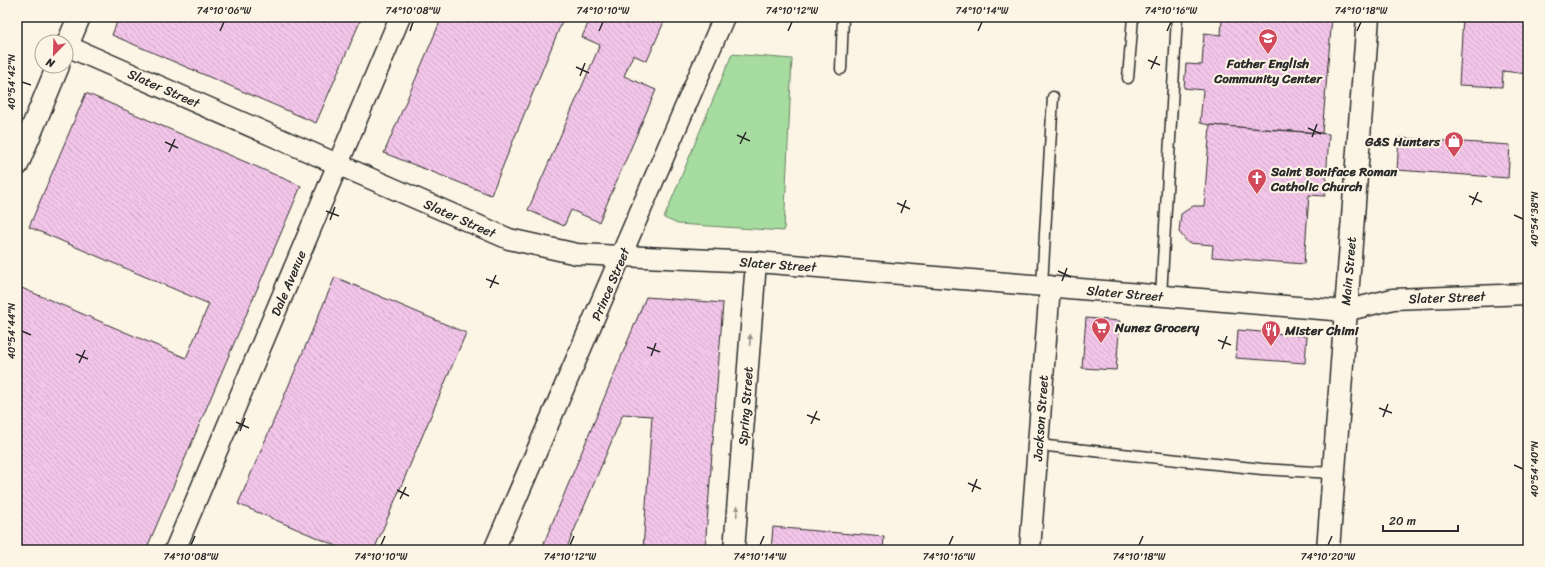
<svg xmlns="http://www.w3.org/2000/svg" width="1545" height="567" viewBox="0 0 1545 567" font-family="Sriracha,sans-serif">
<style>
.green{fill:#a6dc9f;stroke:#688465}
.building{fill:url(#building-back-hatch);stroke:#2b2b2b}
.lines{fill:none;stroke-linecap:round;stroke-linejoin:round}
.lane-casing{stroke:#2b2b2b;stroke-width:13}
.street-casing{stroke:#2b2b2b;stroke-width:23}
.secondary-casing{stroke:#2b2b2b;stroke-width:25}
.primary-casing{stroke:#2b2b2b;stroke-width:25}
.lane{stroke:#fcf5e5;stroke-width:10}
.street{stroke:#fcf5e5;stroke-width:20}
.secondary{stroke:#fcf5e5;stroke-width:22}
.primary{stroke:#fcf5e5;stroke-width:22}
.oneway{fill:#949088}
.ticks{fill:none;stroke:#2b2b2b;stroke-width:1.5}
.labels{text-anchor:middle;stroke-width:4;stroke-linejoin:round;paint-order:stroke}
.poi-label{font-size:13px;font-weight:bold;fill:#2b2b2b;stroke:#fcf5e5;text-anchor:start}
.street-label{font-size:13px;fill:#2b2b2b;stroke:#fcf5e5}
.neatline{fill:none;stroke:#2b2b2b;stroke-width:1.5}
.ticks-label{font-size:10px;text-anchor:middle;fill:#2b2b2b}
</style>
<defs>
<pattern id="building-back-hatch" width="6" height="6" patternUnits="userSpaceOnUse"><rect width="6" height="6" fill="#f2c5e9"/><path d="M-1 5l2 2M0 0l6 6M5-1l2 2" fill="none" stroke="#d0a9c8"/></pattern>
</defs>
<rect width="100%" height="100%" fill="#fcf5e5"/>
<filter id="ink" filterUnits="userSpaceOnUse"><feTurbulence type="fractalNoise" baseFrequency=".025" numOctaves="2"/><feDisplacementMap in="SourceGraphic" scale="8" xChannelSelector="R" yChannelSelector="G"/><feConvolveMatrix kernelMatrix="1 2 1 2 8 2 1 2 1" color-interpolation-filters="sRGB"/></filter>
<g filter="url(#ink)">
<path class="green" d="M732 54 792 59 784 231 678 224 664 218Z"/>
<g class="building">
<path d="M119 17H362L316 123 112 35Z"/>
<path d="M442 17H564L491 195 384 153Z"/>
<path d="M591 17H666L647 61 633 55 624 76 656 90 599 222 571 210 564 226 528 210 600 45 582 37Z"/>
<path d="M1222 17H1332L1322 133 1210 125 1200 123 1203 90 1184 88 1186 64 1202 65 1204 33 1221 35Z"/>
<path d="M1463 17H1528V74L1503 71 1502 87 1459 85Z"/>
<path d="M86 93 301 186 146 550H17V286L186 358 209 304 29 227Z"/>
<path d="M1210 125 1329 134 1325 196 1309 195 1304 264 1212 257 1213 245 1188 243 1179 232 1181 214 1193 206H1204Z"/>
<path d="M1399 138 1510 145 1508 178 1397 170Z"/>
<path d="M335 277 466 333 374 550H346L238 504Z"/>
<path d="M646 297 723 303 705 550H643L652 416 623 414 566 550H541Z"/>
<path d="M1086 318 1120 321 1116 370 1082 368Z"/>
<path d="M1238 330 1307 336 1305 363 1236 358Z"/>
<path d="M773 527 884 537 883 550H771Z"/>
</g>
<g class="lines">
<g class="lane-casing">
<g id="lane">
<path d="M841 69 843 17"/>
<path d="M1128 78 1133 17"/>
<path d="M1042 285 1053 97"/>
<path d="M1161 296 1177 17"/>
<path d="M1038 445 1262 469 1333 473"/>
</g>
</g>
<g class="street-casing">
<g id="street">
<path d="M67 46 509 239 577 254 756 262 1345 311 1393 299 1528 294"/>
<path d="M175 550 400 17"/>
<path d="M494 550 724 17"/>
<path d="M734 550 756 262"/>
<path d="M1030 550 1050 286"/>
</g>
</g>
<g class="secondary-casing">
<g id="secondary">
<path d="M66 48 79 17"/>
<path d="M17 165 58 66"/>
</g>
</g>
<g class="primary-casing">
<path id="primary" d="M1328 550 1368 17"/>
</g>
<use href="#lane" class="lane"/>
<use href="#street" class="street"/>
<use href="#secondary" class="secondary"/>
<use href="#primary" class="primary"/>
</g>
<defs><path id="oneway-solid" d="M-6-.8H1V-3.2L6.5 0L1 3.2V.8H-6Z"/></defs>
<g class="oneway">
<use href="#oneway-solid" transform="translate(750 340) rotate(-86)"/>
<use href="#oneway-solid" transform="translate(737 511) rotate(-86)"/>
</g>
</g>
<path class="ticks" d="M220 31 224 22M410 31 413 22M599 31 603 22M788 31 792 22M978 31 982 22M1167 31 1171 22M1357 31 1361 22M1148 60 1160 65M576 67 589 73M1151 69 1157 56M580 76 585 63M22 82 31 85M1308 128 1321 134M737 135 750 141M1312 137 1317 124M165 142 178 148M740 144 746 132M169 152 175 139M1469 196 1482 202M897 203 910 209M1472 205 1478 192M326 211 339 216M901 213 906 200M1514 215 1523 219M330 220 335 207M1058 271 1071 277M486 279 499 284M1062 281 1067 268M490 288 496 275M22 331 31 335M1218 340 1231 345M647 347 660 352M1222 349 1227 336M76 354 88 359M651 356 656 343M79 363 85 350M1379 408 1392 413M807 415 820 420M1383 417 1388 404M236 422 249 428M811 424 817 411M240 431 245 418M1514 465 1523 469M968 483 981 489M397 490 409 496M972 492 977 479M400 499 406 487M191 545 195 536M381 545 385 536M570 545 574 536M760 545 764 536M949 545 953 536M1139 545 1143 536M1328 545 1332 536"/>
<defs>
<g id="school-pin" transform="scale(1)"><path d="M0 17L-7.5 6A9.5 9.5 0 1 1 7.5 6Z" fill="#d1495b" stroke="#fcf5e5"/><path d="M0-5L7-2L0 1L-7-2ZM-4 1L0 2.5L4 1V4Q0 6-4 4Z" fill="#fff"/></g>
<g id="shop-pin" transform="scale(1)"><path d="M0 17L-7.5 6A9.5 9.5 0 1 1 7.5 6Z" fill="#d1495b" stroke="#fcf5e5"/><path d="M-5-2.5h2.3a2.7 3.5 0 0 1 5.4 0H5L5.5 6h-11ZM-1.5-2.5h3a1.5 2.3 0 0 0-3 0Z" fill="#fff"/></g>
<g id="church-pin" transform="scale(1)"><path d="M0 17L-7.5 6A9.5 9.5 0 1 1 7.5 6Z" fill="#d1495b" stroke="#fcf5e5"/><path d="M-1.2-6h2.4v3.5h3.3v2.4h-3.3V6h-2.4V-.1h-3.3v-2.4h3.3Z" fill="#fff"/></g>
<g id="supermarket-pin" transform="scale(1)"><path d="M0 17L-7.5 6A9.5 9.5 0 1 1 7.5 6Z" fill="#d1495b" stroke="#fcf5e5"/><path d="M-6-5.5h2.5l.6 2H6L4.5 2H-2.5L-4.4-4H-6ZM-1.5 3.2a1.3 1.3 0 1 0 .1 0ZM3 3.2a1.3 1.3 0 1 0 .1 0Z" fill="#fff"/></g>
<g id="restaurant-pin" transform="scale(1)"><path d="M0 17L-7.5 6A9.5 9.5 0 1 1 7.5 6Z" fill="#d1495b" stroke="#fcf5e5"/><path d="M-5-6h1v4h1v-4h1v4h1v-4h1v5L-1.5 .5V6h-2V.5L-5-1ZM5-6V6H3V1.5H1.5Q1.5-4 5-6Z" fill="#fff"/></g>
</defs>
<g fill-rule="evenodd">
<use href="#school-pin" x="1268" y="38"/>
<use href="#shop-pin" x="1454" y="141"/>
<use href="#church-pin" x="1257" y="178"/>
<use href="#supermarket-pin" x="1101" y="327"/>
<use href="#restaurant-pin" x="1271" y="330"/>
</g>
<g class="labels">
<g class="poi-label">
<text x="1268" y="68" text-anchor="middle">Father English<tspan x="1268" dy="15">Community Center</tspan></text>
<text x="1440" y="146" text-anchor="end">G&amp;S Hunters</text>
<text x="1271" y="176">Saint Boniface Roman<tspan x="1271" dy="15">Catholic Church</tspan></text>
<text x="1115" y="332">Nunez Grocery</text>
<text x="1285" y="335">Mister Chimi</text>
</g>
<g class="street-label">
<text transform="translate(164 88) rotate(24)" y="5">Slater Street</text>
<text transform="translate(460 218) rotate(24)" y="5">Slater Street</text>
<text transform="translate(778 264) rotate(4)" y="5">Slater Street</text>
<text transform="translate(1348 271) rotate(-85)" y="5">Main Street</text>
<text transform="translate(288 283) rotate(-67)" y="5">Dale Avenue</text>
<text transform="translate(610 284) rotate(-67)" y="5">Prince Street</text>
<text transform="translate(1125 293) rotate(5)" y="5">Slater Street</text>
<text transform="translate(1447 297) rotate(-2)" y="5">Slater Street</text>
<text transform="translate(745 406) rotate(-86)" y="5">Spring Street</text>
<text transform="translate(1040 418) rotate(-86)" y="5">Jackson Street</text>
</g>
</g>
<rect width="1545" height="567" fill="none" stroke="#fcf5e5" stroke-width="44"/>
<g transform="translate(54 54) rotate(203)"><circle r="19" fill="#fcf5e5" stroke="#a8a49b"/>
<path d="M0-3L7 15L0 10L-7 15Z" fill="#d1495b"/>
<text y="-6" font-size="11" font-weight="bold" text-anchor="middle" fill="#2b2b2b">N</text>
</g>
<path d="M1383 525v6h75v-6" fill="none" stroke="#2b2b2b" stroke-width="2"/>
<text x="1389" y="525" font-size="12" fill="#2b2b2b" stroke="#fcf5e5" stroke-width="3" paint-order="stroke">20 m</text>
<rect x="22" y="22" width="1501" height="523" class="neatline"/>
<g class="ticks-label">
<text x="224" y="14">74°10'06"W</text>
<text x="413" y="14">74°10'08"W</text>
<text x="603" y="14">74°10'10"W</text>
<text x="792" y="14">74°10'12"W</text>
<text x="982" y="14">74°10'14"W</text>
<text x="1171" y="14">74°10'16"W</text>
<text x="1361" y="14">74°10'18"W</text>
<text transform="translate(11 82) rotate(-90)" y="4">40°54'42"N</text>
<text transform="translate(1534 219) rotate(-90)" y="4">40°54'38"N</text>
<text transform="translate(11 331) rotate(-90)" y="4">40°54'44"N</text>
<text transform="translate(1534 469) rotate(-90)" y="4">40°54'40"N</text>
<text x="191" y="560">74°10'08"W</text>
<text x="381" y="560">74°10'10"W</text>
<text x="570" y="560">74°10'12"W</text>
<text x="760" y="560">74°10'14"W</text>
<text x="949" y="560">74°10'16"W</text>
<text x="1139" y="560">74°10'18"W</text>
<text x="1328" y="560">74°10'20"W</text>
</g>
</svg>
